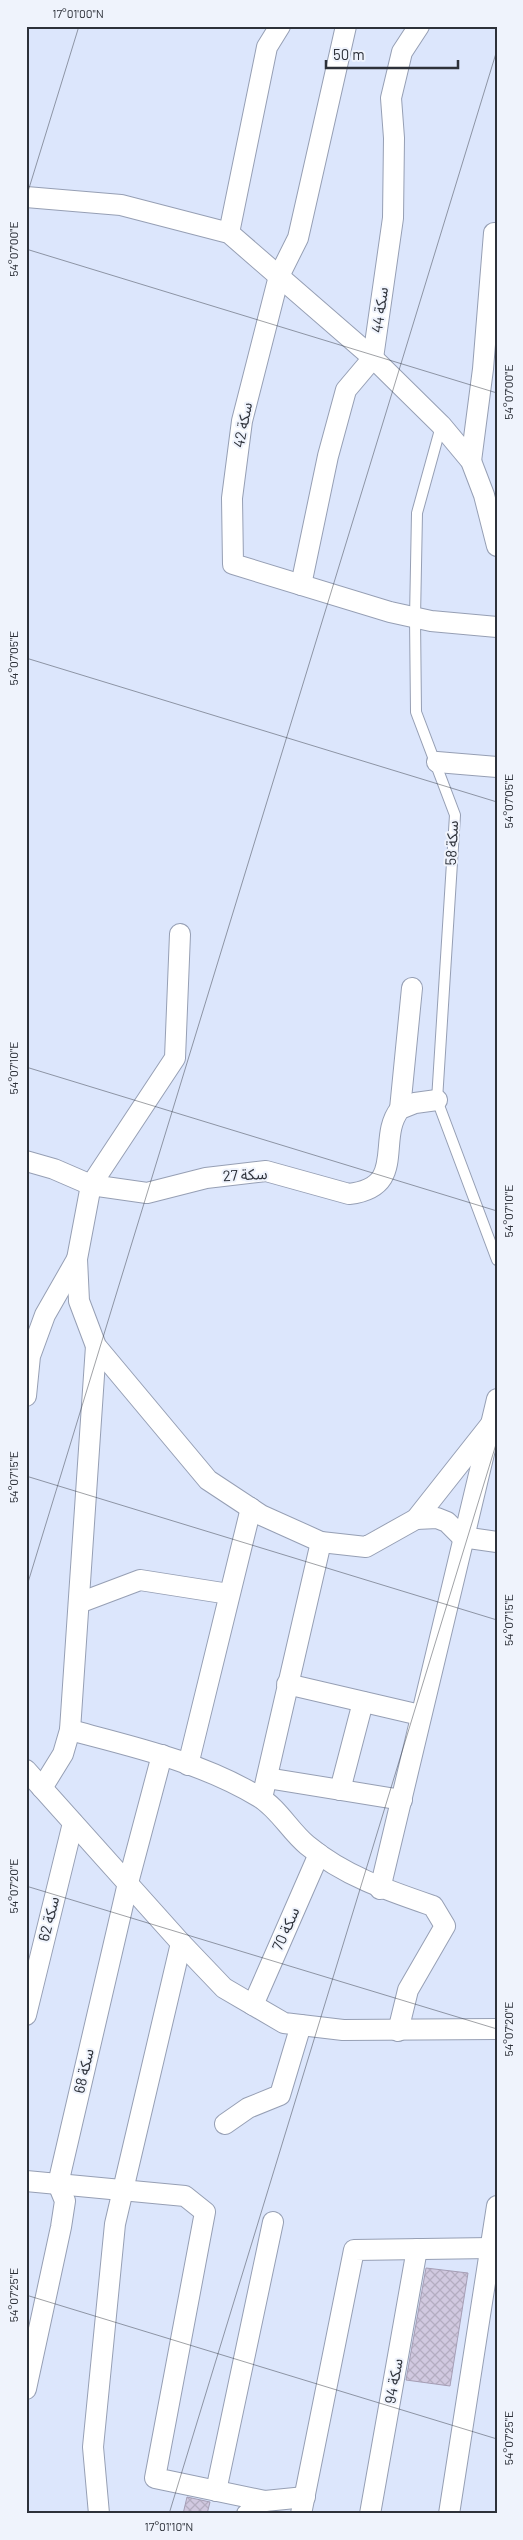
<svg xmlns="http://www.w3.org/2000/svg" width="523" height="2540" viewBox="0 0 523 2540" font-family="Barlow,'Noto Sans Arabic',sans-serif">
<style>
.building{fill:url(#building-cross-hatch);stroke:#a59eb5}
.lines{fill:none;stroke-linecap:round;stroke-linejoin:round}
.service-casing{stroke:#969fb4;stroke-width:12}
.minor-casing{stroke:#969fb4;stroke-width:22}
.service{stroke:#fff;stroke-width:10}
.minor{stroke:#fff;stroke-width:20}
.ticks{fill:none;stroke:#2d3139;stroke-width:1;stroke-opacity:0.45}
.labels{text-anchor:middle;stroke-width:4;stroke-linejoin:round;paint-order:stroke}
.street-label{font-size:15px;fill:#2d3139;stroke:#eff3fc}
.neatline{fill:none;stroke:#2d3139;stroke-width:2}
.ticks-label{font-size:12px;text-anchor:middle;fill:#2d3139}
</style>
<defs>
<pattern id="building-cross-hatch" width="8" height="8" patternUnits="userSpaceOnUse" patternTransform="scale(1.25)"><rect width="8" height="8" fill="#d1c9e0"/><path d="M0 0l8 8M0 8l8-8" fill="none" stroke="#b4adc1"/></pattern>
</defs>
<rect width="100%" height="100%" fill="#dce6fc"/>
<g class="building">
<path d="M426 2268 468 2273 450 2386 406 2380Z"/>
<path d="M187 2497 210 2502 207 2514H183Z"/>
</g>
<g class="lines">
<g class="service-casing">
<path id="service" d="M441 426 417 513 415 618 416 712 455 815 437 1100 497 1260"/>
</g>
<g class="minor-casing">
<g id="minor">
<path d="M346 26 298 238 279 276 242 421 232 498 233 564 390 612 431 621 497 627"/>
<path d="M26 197 121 205 229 233 373 358 441 425 471 461 484 495 497 546"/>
<path d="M229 233 267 47 280 26"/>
<path d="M471 461 483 369 494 233"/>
<path d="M301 585 328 456 346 390 373 358 393 218 394 138 391 98 402 52 419 26"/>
<path d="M437 762 497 767"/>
<path d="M180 934 175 1058 91 1185 77 1259 79 1301 96 1346 208 1480 261 1515 321 1542 366 1547 416 1519 491 1424"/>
<path d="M400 1109 412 988"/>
<path d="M26 1161 54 1169 91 1185 147 1193 206 1178 266 1171 349 1194C408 1187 376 1139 400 1109L415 1103 437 1100"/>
<path d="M26 1396 30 1356 45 1315 77 1259"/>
<path d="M416 1519 437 1518 447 1522 462 1537 497 1542"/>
<path d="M79 1603 140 1580 229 1594"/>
<path d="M287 1684 420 1715"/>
<path d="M70 1730C134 1747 201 1762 259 1797 278 1808 290 1831 307 1845 344 1876 389 1891 433 1906L445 1926 408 1990 398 2031"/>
<path d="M188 1765 251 1508"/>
<path d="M26 1770 181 1943 224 1988 284 2023 343 2030 497 2029"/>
<path d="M267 1778 402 1800"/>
<path d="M42 1788 63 1754 70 1730 96 1346"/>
<path d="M340 1790 363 1702"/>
<path d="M262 1798 321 1542"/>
<path d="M380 1889 497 1399"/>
<path d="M253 2005 319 1854"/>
<path d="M26 2015 73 1823"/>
<path d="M225 2124 248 2108 280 2095 301 2025"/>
<path d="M26 2181 185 2196 205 2212 155 2478 265 2501"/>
<path d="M26 2389 61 2227 65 2201 58 2184 128 1883 162 1755"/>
<path d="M216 2491 273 2222"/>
<path d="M99 2514 93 2447 115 2224 181 1943"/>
<path d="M247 2514 265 2501 305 2497"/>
<path d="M301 2514 354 2250 491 2248"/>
<path d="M370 2514 417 2249"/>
<path d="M449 2514 497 2206"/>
</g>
</g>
<use href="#service" class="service"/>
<use href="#minor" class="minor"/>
</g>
<path class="ticks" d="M26 198 79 26M26 249 497 393M26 658 497 802M26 1067 497 1211M26 1476 497 1620M26 1589 497 50M26 1886 497 2029M26 2295 497 2439M169 2514 497 1441"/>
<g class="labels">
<g class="street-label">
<text transform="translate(380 310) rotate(-82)" y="5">سكة 44</text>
<text transform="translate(243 425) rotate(-79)" y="5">سكة 42</text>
<text transform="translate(452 843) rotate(-87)" y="5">سكة 58</text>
<text transform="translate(245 1175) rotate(-3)" y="5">سكة 27</text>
<text transform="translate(49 1919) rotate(-76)" y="5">سكة 62</text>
<text transform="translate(286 1929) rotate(-66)" y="5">سكة 70</text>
<text transform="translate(84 2071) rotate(-77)" y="5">سكة 68</text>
<text transform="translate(394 2381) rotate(-80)" y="5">سكة 94</text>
</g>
</g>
<rect width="523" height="2540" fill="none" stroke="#eff3fc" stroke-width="55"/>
<path d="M326 60v8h132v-8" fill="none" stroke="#2d3139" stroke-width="2.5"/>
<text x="333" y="60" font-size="15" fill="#2d3139" stroke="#eff3fc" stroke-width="4" paint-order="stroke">50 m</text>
<rect x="28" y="28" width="468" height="2484" class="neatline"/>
<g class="ticks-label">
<text x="78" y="18">17°01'00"N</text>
<text transform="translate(14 249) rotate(-90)" y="4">54°07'00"E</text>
<text transform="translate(509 392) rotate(-90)" y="4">54°07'00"E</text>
<text transform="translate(14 658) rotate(-90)" y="4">54°07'05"E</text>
<text transform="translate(509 801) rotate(-90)" y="4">54°07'05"E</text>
<text transform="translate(14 1068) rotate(-90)" y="4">54°07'10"E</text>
<text transform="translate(509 1211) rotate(-90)" y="4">54°07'10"E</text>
<text transform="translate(14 1477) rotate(-90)" y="4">54°07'15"E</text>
<text transform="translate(509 1620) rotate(-90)" y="4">54°07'15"E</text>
<text transform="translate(14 1886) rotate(-90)" y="4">54°07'20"E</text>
<text transform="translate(509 2029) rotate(-90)" y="4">54°07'20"E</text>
<text transform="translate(14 2295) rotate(-90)" y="4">54°07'25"E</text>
<text transform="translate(509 2438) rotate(-90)" y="4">54°07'25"E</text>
<text x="169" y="2531">17°01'10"N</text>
</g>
</svg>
